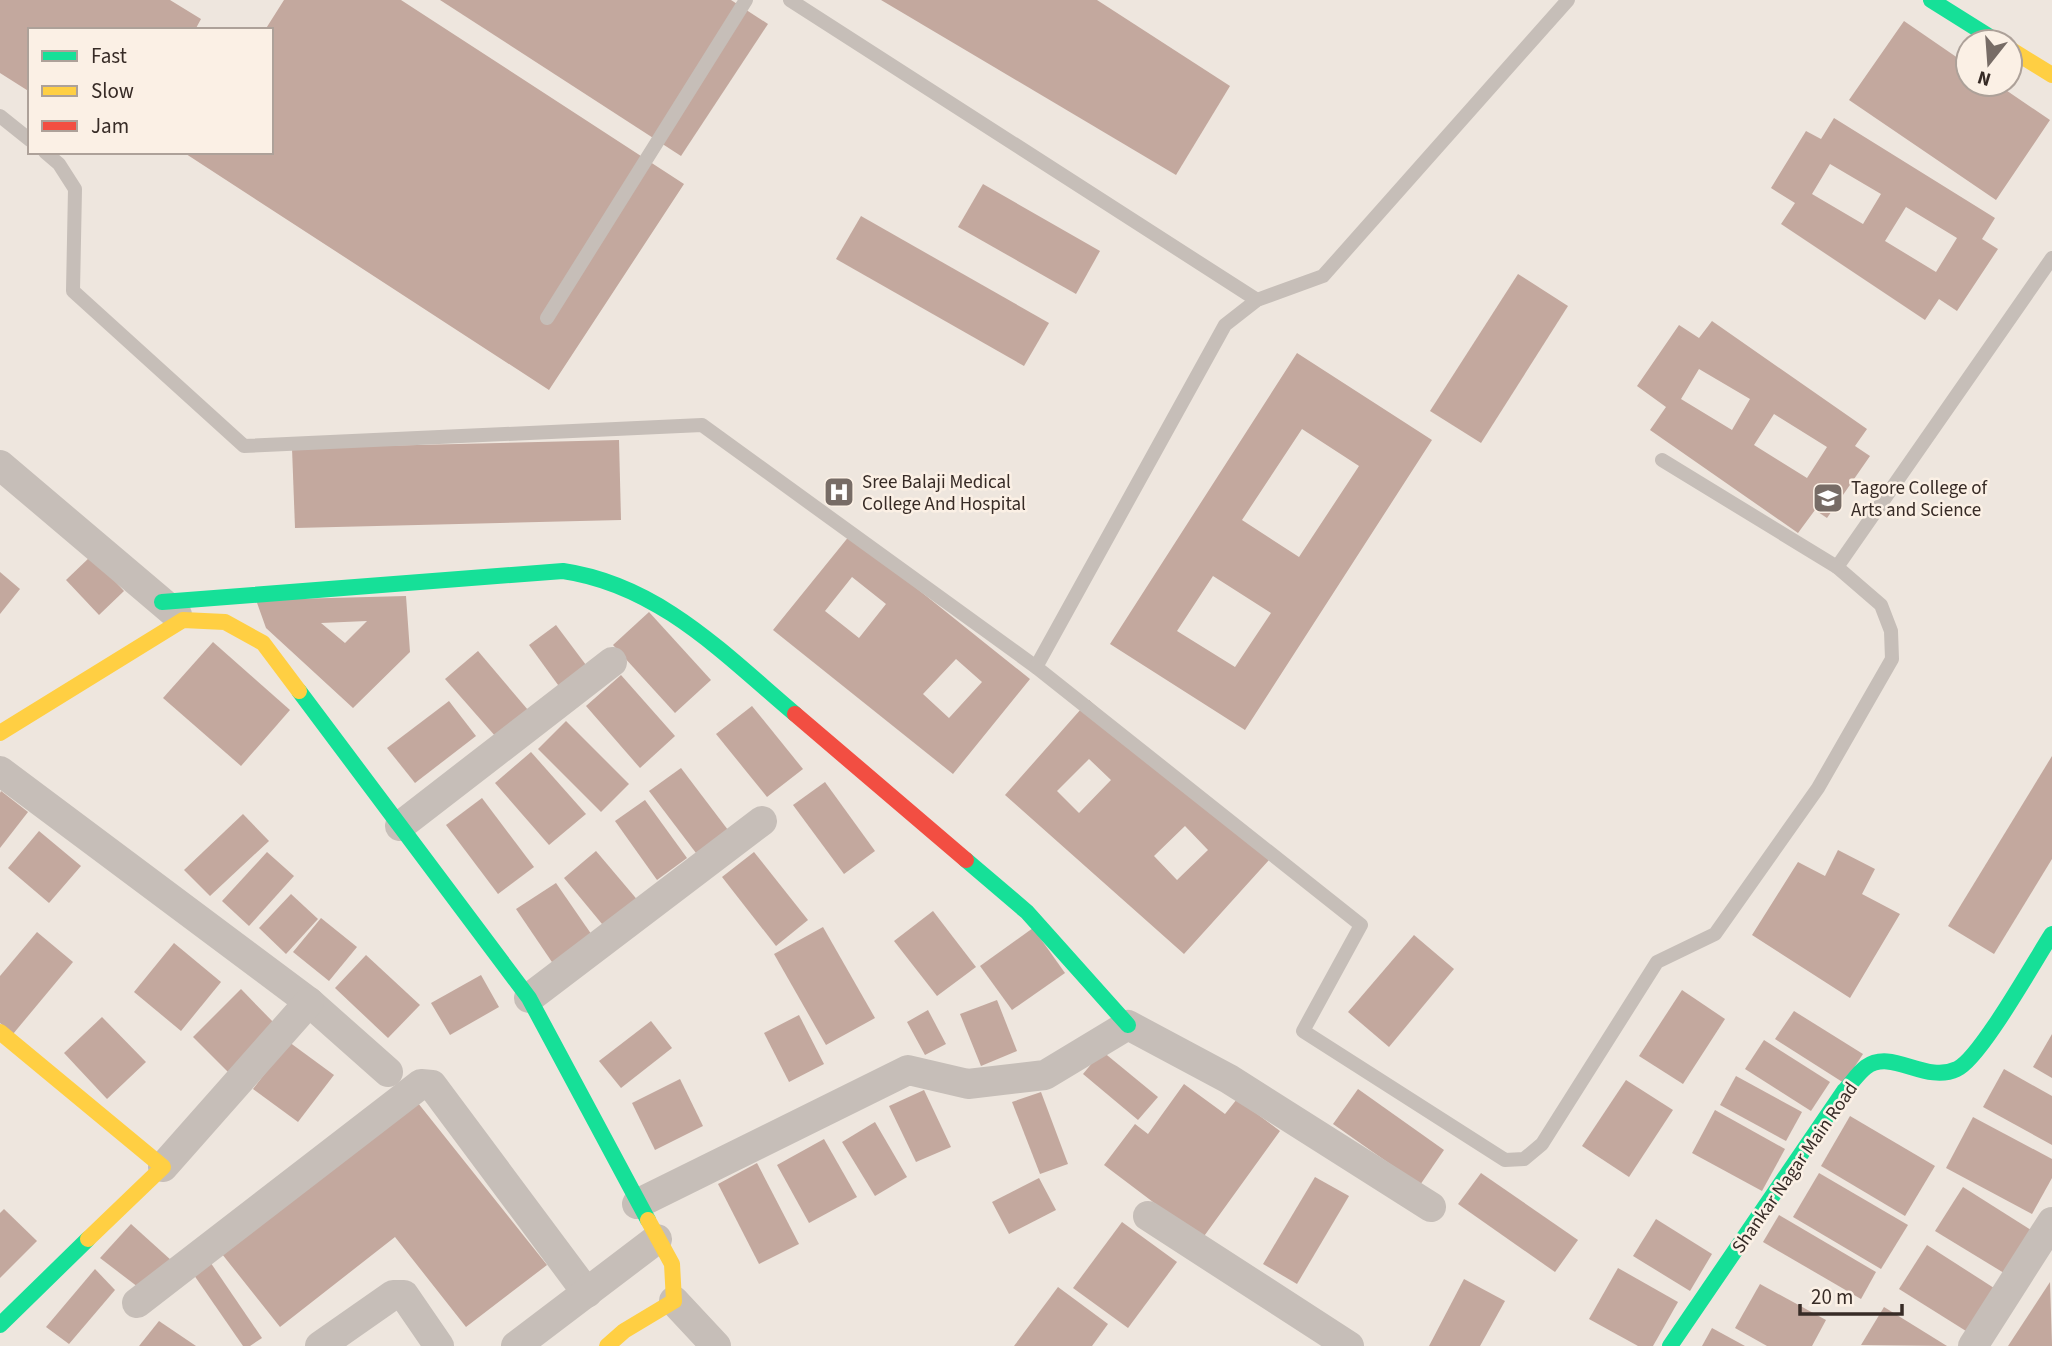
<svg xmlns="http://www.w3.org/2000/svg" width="2052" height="1346" viewBox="0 0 2052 1346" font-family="'Source Sans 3',sans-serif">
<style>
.building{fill:#c3a89e;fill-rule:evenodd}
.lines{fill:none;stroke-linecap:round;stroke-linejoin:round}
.lane{stroke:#c6beb8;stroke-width:14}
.street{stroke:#c6beb8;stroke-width:30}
.fast{stroke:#16e098;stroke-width:16}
.slow{stroke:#ffcf43;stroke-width:16}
.jam{stroke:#f24e42;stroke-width:16}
.labels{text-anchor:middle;stroke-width:5;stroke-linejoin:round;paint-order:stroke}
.poi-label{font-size:19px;fill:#372b26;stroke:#fbf0e5;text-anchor:start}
.street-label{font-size:19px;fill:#372b26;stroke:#fbf0e5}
</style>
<rect width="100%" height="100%" fill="#eee6de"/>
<g class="building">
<path d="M0 0H170L201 19 195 30H30V92L0 73Z"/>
<path d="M284 0H401L684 184 549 390 183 152H271V30H265Z"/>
<path d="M440 0H731L768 24 681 156Z"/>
<path d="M881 0H1097L1230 86 1176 175Z"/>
<path d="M1904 21 1968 65V84H1997L2050 120 1996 200 1849 100Z"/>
<path d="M1834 118 1995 218 1982 239 1998 249 1957 311 1939 299 1925 320 1781 224 1795 203 1771 188 1806 131 1821 139ZM1830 164 1881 194 1863 224 1812 194ZM1906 207 1957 238 1936 272 1885 241Z"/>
<path d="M983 184 1100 251 1076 294 958 227Z"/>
<path d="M861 216 1049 323 1024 366 836 259Z"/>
<path d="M1518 274 1568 306 1481 443 1430 411Z"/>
<path d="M1712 321 1867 429 1855 446 1870 456 1827 518 1815 510 1798 533 1650 430 1666 407 1637 386 1679 325 1699 338ZM1699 369 1750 399 1732 430 1681 399ZM1774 414 1827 447 1807 478 1754 445Z"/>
<path d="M1297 353 1432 440 1245 730 1110 644ZM1302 429 1359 466 1299 557 1242 520ZM1213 576 1271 613 1235 667 1177 631Z"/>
<path d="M619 440 621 520 295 528 292 448Z"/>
<path d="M850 535 1030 679 953 774 773 630ZM852 577 886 604 859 638 825 611ZM956 659 982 682 949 718 923 694Z"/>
<path d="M91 556 124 591 99 615 66 580Z"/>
<path d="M0 572 20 589 0 614Z"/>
<path d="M406 596 410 652 353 708 266 628 256 600ZM367 621 345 643 321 623Z"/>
<path d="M649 612 711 680 675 713 613 645Z"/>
<path d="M556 625 589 669 561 689 529 645Z"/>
<path d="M213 642 290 710 241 766 163 698Z"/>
<path d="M478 651 528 710 496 737 445 679Z"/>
<path d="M621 675 675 736 640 768 586 706Z"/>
<path d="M1089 700 1269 860 1184 954 1005 795ZM1089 759 1111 780 1079 813 1057 791ZM1185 826 1208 850 1177 880 1154 856Z"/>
<path d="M449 701 476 736 415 783 387 748Z"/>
<path d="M752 706 803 769 767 797 716 734Z"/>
<path d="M566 721 629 784 601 812 538 749Z"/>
<path d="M531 752 586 814 549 845 495 783Z"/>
<path d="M2052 756V859L1994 954 1948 926Z"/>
<path d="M681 768 728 830 696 853 649 791Z"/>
<path d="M825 782 875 851 844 874 793 805Z"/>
<path d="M1 791 28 812 0 848V793Z"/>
<path d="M482 798 534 867 498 894 446 825Z"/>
<path d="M645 800 687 858 657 880 615 821Z"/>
<path d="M243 814 269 841 210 896 184 870Z"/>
<path d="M39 831 81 866 49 903 8 868Z"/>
<path d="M1838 850 1875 869 1862 894 1900 914 1850 998 1752 935 1798 862 1825 876Z"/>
<path d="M596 851 640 903 607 930 564 878Z"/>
<path d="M267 852 294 876 249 926 222 901Z"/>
<path d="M754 852 808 920 776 946 722 877Z"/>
<path d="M556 883 596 941 556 968 516 909Z"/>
<path d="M291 894 318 919 286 954 259 928Z"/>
<path d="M933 911 976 967 937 996 894 941Z"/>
<path d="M321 918 357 947 329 981 293 952Z"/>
<path d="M823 927 875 1018 826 1045 774 954Z"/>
<path d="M1033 928 1065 973 1012 1010 980 966Z"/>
<path d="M37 932 73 962 13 1034 0 1023V976Z"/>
<path d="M1414 935 1454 969 1389 1047 1348 1012Z"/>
<path d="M174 943 221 982 181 1031 134 992Z"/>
<path d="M366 955 420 1005 388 1038 335 988Z"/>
<path d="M481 975 499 1007 450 1035 431 1003Z"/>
<path d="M241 989 275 1024 228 1072 193 1037Z"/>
<path d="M1682 990 1725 1019 1683 1084 1639 1056Z"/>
<path d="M997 1000 1017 1051 981 1066 960 1014Z"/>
<path d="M928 1010 946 1044 925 1055 907 1022Z"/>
<path d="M1794 1011 1863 1054 1844 1083 1775 1039Z"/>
<path d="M799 1015 824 1064 789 1082 764 1033Z"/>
<path d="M102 1017 146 1062 107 1099 64 1053Z"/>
<path d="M651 1021 672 1048 621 1088 599 1061Z"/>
<path d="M2052 1034V1078L2033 1067Z"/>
<path d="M1764 1040 1830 1082 1811 1111 1745 1069Z"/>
<path d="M289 1042 334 1075 298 1122 253 1089Z"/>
<path d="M1102 1051 1158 1097 1138 1120 1083 1074Z"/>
<path d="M2004 1069 2052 1096V1145L1983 1107Z"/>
<path d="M1736 1076 1802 1112 1786 1141 1720 1105Z"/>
<path d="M680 1079 703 1126 655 1150 632 1103Z"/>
<path d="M1626 1080 1673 1110 1629 1177 1582 1146Z"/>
<path d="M1184 1084 1225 1114 1237 1099 1280 1131 1202 1239 1104 1165 1135 1124 1148 1134Z"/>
<path d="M1358 1089 1444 1150 1420 1185 1333 1124Z"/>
<path d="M924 1090 951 1147 916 1162 889 1106Z"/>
<path d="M1041 1092 1068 1164 1040 1174 1012 1102Z"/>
<path d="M414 1098 547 1265 466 1327 395 1237 280 1327 222 1254Z"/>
<path d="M1715 1110 1785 1149 1762 1191 1692 1153Z"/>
<path d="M1850 1116 1935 1166 1905 1216 1821 1166Z"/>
<path d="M1973 1117 2052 1159V1178L2032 1214 1946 1168Z"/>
<path d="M875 1122 907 1177 875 1196 842 1142Z"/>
<path d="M824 1139 857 1197 809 1223 777 1165Z"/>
<path d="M757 1163 799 1244 759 1264 718 1184Z"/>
<path d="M1481 1173 1578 1240 1555 1272 1458 1204Z"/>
<path d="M1819 1173 1908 1225 1881 1269 1793 1217Z"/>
<path d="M1315 1177 1349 1196 1297 1284 1263 1264Z"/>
<path d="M1039 1178 1056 1210 1009 1234 992 1202Z"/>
<path d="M1963 1187 2031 1230 2004 1273 1935 1231Z"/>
<path d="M4 1209 37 1241 0 1278V1213Z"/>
<path d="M1779 1215 1876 1272 1861 1299 1763 1242Z"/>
<path d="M1656 1219 1712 1254 1690 1291 1633 1256Z"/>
<path d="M1122 1222 1177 1262 1128 1328 1073 1288Z"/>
<path d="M131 1224 172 1261 138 1287 100 1258Z"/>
<path d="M1927 1245 1994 1288 1966 1331 1899 1289Z"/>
<path d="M204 1253 262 1338 250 1346H243L187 1265Z"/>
<path d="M1618 1268 1678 1302 1653 1346H1638L1589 1319Z"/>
<path d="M95 1269 115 1290 69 1344 46 1327Z"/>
<path d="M1464 1279 1505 1301 1480 1346H1429Z"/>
<path d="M2050 1282 2052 1346H2008Z"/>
<path d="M1760 1284 1826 1320 1812 1346H1767L1735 1328Z"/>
<path d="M1058 1287 1108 1324 1092 1346H1014Z"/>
<path d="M1884 1307 1947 1346 1861 1345Z"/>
<path d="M159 1321 196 1346H139Z"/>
<path d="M1712 1328 1745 1346H1702Z"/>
</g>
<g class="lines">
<g class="lane">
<path d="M790 0 1257 300"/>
<path d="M0 116 30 140"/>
<path d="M45 152 59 164 75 189 73 291 244 446 702 425 1036 667 1361 925 1303 1031 1505 1160 1524 1159 1542 1144 1657 962 1715 934 1818 788 1892 659 1891 631 1881 605 1837 567 2052 258"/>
<path d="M547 318 746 0"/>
<path d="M1662 460 1837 567"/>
<path d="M1036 667 1225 325 1257 300 1323 276 1568 0"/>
</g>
<g class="street">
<path d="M0 465 177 615"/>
<path d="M0 771 309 1002 388 1072"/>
<path d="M400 826 612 662"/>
<path d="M529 998 762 821"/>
<path d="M163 1167 309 1002"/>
<path d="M637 1204 908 1070 968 1084 1045 1075 1128 1025 1229 1079 1431 1207"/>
<path d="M1148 1216 1349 1346"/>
<path d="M674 1301 716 1346"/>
<path d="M137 1303 421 1084 432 1085 587 1293"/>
<path d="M320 1346 393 1295H404L439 1346"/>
<path d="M516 1346 657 1239"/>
<path d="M1973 1346 2052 1222"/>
</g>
<g class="fast">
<path d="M1931 0 1998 42"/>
<path d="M162 602 563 571C659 585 724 654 795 714"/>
<path d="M299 691 529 998 648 1220"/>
<path d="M966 860 1027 912 1128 1025"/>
<path d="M0 1325 88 1239"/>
<path d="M1670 1346 1844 1091C1851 1084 1858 1073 1866 1067 1892 1048 1925 1084 1957 1069 1980 1059 2035 960 2052 934"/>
</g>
<g class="slow">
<path d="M2010 49 2052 75"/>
<path d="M0 733 183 620 225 622 263 643 299 691"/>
<path d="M0 1032 163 1167 88 1239"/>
<path d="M607 1346 624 1331 674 1301 672 1264 648 1220"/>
</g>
<path class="jam" d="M795 714 966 860"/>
</g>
<defs>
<g id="hospital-square" transform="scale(1.575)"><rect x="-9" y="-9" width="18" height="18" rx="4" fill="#776c66" stroke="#fbf0e5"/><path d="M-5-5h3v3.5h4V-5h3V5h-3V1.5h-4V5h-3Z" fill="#fff"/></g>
<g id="university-square" transform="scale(1.575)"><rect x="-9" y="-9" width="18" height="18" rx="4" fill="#776c66" stroke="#fbf0e5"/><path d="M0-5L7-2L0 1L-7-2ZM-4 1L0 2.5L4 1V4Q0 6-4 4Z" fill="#fff"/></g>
</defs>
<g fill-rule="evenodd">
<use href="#hospital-square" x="839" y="492"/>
<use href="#university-square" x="1828" y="498"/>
</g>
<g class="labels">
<g class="poi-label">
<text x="862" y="488">Sree Balaji Medical<tspan x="862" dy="22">College And Hospital</tspan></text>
<text x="1851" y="494">Tagore College of<tspan x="1851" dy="22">Arts and Science</tspan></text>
</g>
<g class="street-label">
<text transform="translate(1794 1167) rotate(-55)" y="7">Shankar Nagar Main Road</text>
</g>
</g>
<rect x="28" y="28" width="245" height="126" fill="#fbf0e5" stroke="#ada199" stroke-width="2"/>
<rect x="42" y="51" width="35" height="10" fill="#16e098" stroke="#ada199" stroke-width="2"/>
<text x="91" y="63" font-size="21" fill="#372b26">Fast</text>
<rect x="42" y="86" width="35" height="10" fill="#ffcf43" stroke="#ada199" stroke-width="2"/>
<text x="91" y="98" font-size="21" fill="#372b26">Slow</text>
<rect x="42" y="121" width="35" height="10" fill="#f24e42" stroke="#ada199" stroke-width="2"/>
<text x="91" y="133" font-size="21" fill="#372b26">Jam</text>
<g transform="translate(1989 63) rotate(197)"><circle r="33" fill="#fbf0e5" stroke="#ada199" stroke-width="2"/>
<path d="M0-5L12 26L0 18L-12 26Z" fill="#776c66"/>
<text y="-10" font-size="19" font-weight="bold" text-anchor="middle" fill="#372b26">N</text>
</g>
<path d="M1800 1304v10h102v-10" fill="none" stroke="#372b26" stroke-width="3.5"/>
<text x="1811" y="1304" font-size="21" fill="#372b26" stroke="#fbf0e5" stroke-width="5" paint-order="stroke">20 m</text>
</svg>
